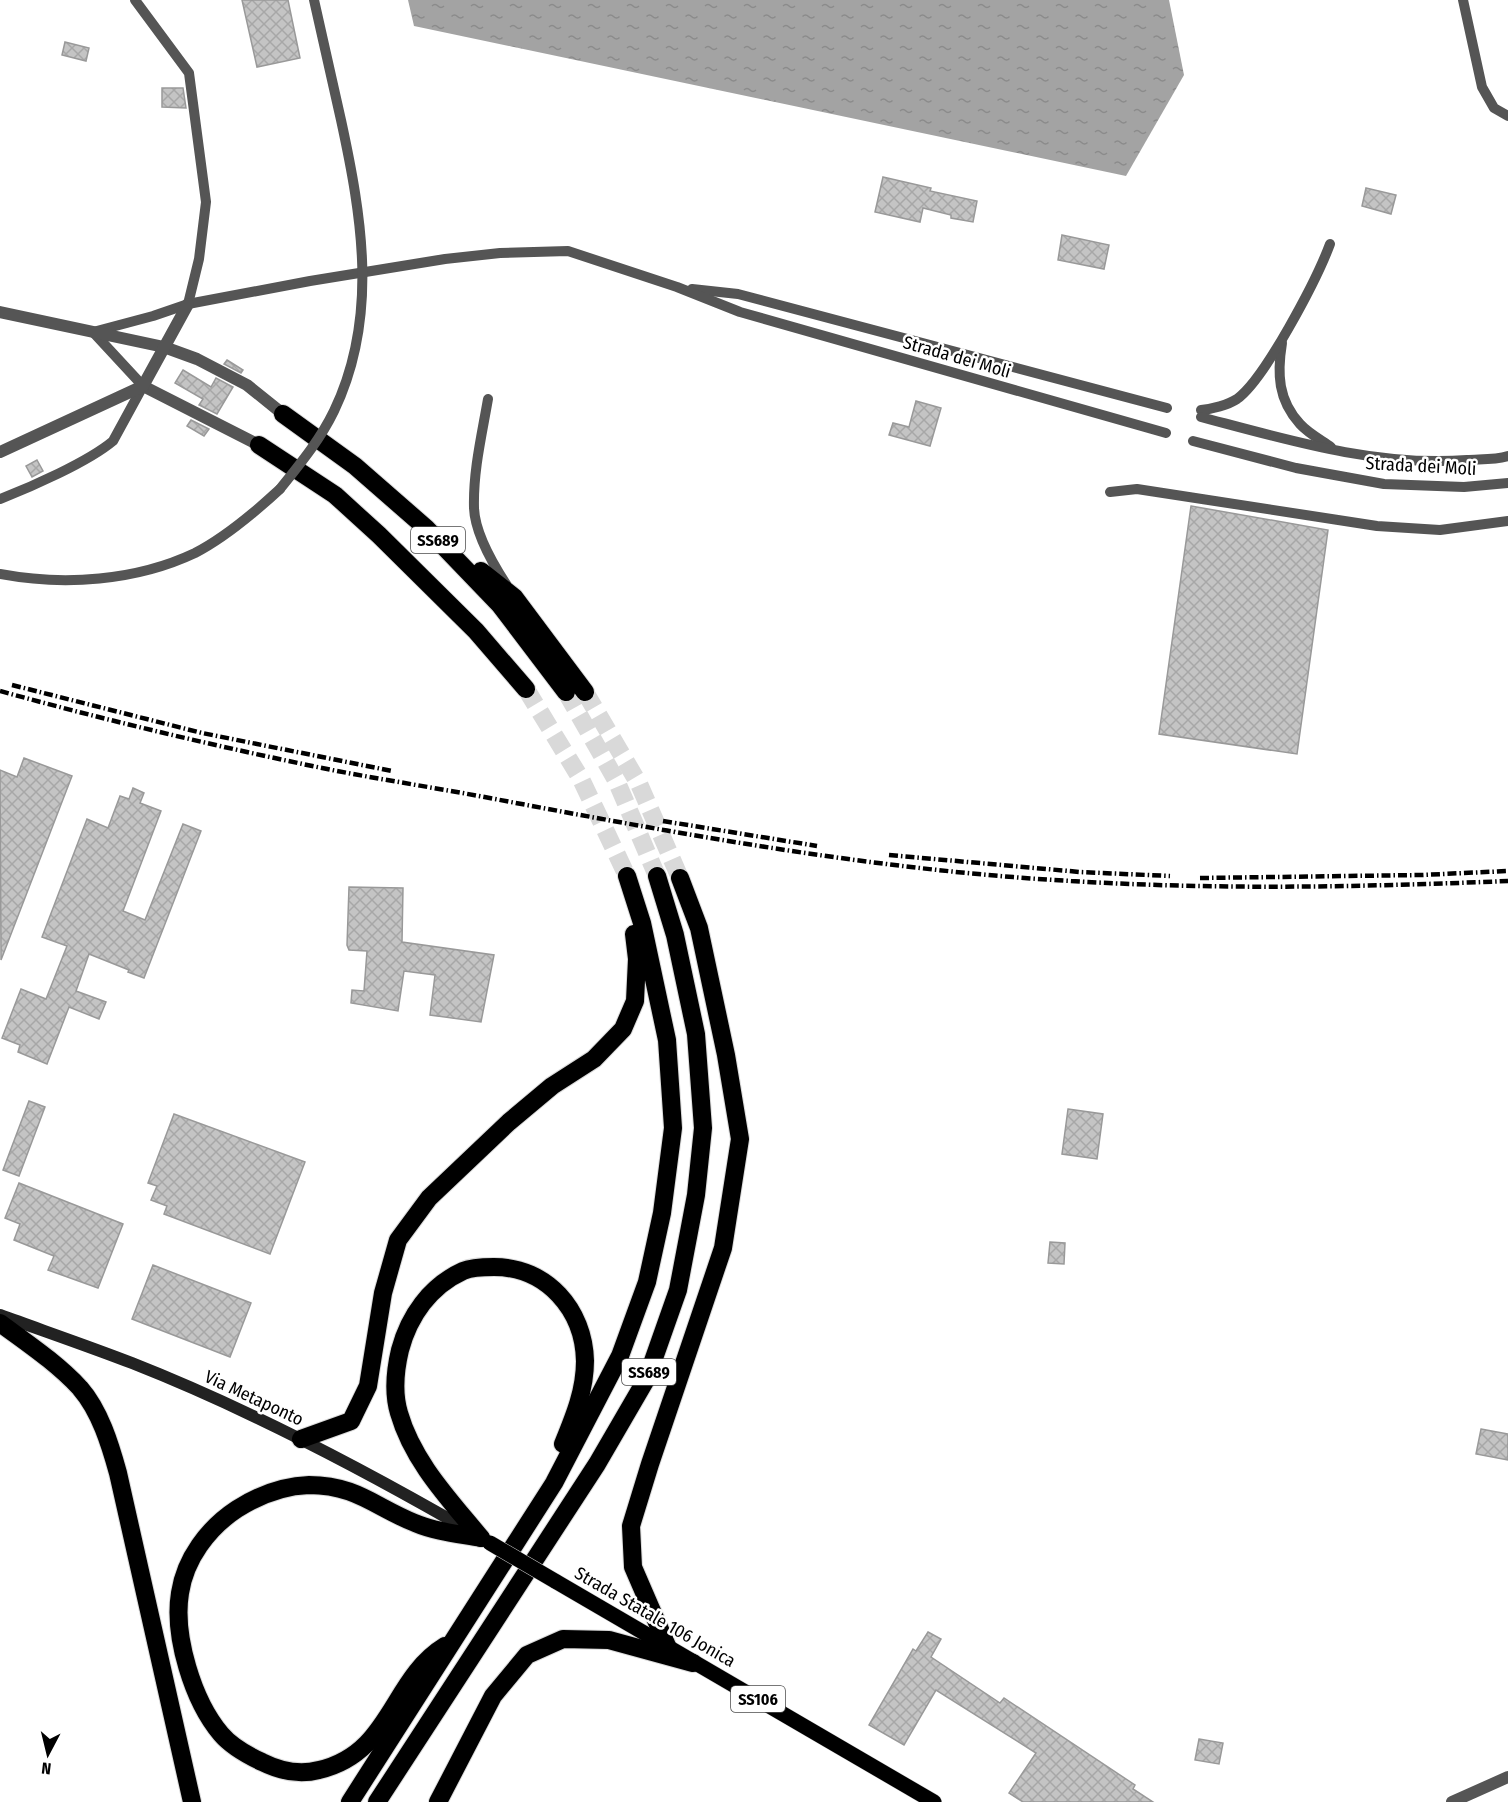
<svg xmlns="http://www.w3.org/2000/svg" width="1508" height="1802" viewBox="0 0 1508 1802" font-family="'Fira Sans Condensed',sans-serif">
<style>
.water{fill:url(#water-ripples)}
.building{fill:url(#building-cross-hatch);stroke:#999;stroke-width:1.5}
.lines{fill:none;stroke-linecap:round;stroke-linejoin:round}
.highway-tunnel{stroke:#d9d9d9;stroke-width:18;stroke-dasharray:18 9;stroke-linecap:butt}
.primary-casing{stroke:#dbdbdb;stroke-width:16}
.highway-casing{stroke:#dbdbdb;stroke-width:20}
.lane{stroke:#555;stroke-width:10}
.street{stroke:#555;stroke-width:12}
.secondary{stroke:#222;stroke-width:12}
.primary{stroke:#000;stroke-width:15}
.highway{stroke:#000;stroke-width:18}
.rail{stroke:#000;stroke-width:4.5;stroke-dasharray:9 3 1.5 3;stroke-linecap:butt}
.primary-bridge-casing{stroke:#dbdbdb;stroke-width:16;stroke-linecap:butt}
.lane-bridge{stroke:#555;stroke-width:10}
.primary-bridge{stroke:#000;stroke-width:15}
.labels{text-anchor:middle;stroke-width:5;stroke-linejoin:round;paint-order:stroke}
.shield{fill:#fff;stroke:#4c4c4c;stroke-width:1.5}
.shield-label{font-size:16px;font-weight:bold;fill:#000}
.street-label{font-size:18px;fill:#000;stroke:#fff}
</style>
<defs>
<pattern id="water-ripples" width="26" height="14" patternUnits="userSpaceOnUse" patternTransform="scale(1.5)"><rect width="26" height="14" fill="#a3a3a3"/><path d="M2 4q2-2 4 0t4 0M15 11q2-2 4 0t4 0" fill="none" stroke="#8b8b8b"/></pattern>
<pattern id="building-cross-hatch" width="8" height="8" patternUnits="userSpaceOnUse" patternTransform="scale(1.5)"><rect width="8" height="8" fill="#c4c4c4"/><path d="M0 0l8 8M0 8l8-8" fill="none" stroke="#a7a7a7"/></pattern>
</defs>
<rect width="100%" height="100%" fill="#fff"/>
<path class="water" d="M408 0H1169L1184 75 1126 176 414 26Z"/>
<g class="building">
<path d="M242 0H288L300 58 257 67Z"/>
<path d="M65 42 89 48 86 61 62 55Z"/>
<path d="M162 88H183L186 108 162 107Z"/>
<path d="M883 177 931 188 930 191 977 201 973 222 951 218V215L923 208 920 222 875 212Z"/>
<path d="M1366 188 1396 195 1391 214 1362 206Z"/>
<path d="M1062 235 1109 245 1104 269 1058 260Z"/>
<path d="M227 360 243 370 241 373 224 364Z"/>
<path d="M183 370 211 387 216 378 233 387 217 414 199 405 203 399 175 383Z"/>
<path d="M916 401 941 408 930 446 889 435 893 423 909 427Z"/>
<path d="M191 420 209 429 204 436 187 426Z"/>
<path d="M37 460 43 471 32 477 26 466Z"/>
<path d="M1191 506 1328 530 1297 754 1159 734Z"/>
<path d="M24 758 72 776 1 960 0 770 17 777Z"/>
<path d="M133 788 144 793 140 803 161 811 123 911 145 920 183 824 201 831 144 978 128 972 129 970 89 954 76 991 106 1002 99 1019 69 1007 47 1064 18 1052 20 1045 2 1038 21 989 46 999 67 946 42 937 87 819 108 828 120 796 129 799Z"/>
<path d="M349 887 403 888 402 942 494 955 481 1022 430 1015 435 975 404 971 398 1011 351 1003 352 990 364 991 367 951 349 950 347 945Z"/>
<path d="M29 1101 45 1107 19 1176 3 1170Z"/>
<path d="M1068 1109 1103 1114 1097 1159 1062 1154Z"/>
<path d="M174 1114 305 1162 270 1254 164 1214 167 1206 151 1200 157 1186 148 1183Z"/>
<path d="M19 1183 123 1224 98 1288 48 1270 54 1256 14 1240 20 1224 5 1218Z"/>
<path d="M1050 1242 1065 1243 1064 1264 1048 1263Z"/>
<path d="M153 1265 251 1303 230 1357 132 1319Z"/>
<path d="M1481 1429 1508 1434V1460L1476 1454Z"/>
<path d="M928 1632 941 1639 931 1657 1000 1703 1004 1698 1135 1785 1133 1789 1153 1802H1023L1009 1793 1036 1753 936 1690 904 1745 869 1725 913 1649 916 1651Z"/>
<path d="M1199 1739 1223 1743 1219 1764 1195 1760Z"/>
</g>
<g class="lines">
<g class="highway-tunnel">
<path d="M526 689 581 779 627 876"/>
<path d="M566 692 616 780 657 876"/>
<path d="M585 692 639 784 680 878"/>
</g>
<g class="primary-casing">
<path id="primary" d="M555 1581 934 1802"/>
</g>
<g class="highway-casing">
<g id="highway">
<path d="M283 414 355 466 426 528 500 605 566 692"/>
<path d="M259 445 335 495 379 535 476 631 526 689"/>
<path d="M481 571 514 597 585 692"/>
<path d="M0 1323C27 1343 57 1363 80 1388 100 1411 110 1444 118 1473L192 1802"/>
<path d="M301 1439 351 1421 368 1386 383 1293 398 1240 429 1198 509 1122 552 1086 594 1059 623 1029 635 1001 637 959 634 934"/>
<path d="M481 1538C450 1500 413 1462 399 1413 393 1393 395 1371 400 1350 409 1316 430 1286 463 1271 472 1267 484 1267 494 1267 547 1267 584 1310 585 1361 585 1391 574 1417 563 1444"/>
<path d="M445 1646C391 1679 392 1753 319 1770 300 1775 280 1771 262 1762 247 1755 232 1747 221 1734 193 1701 173 1636 180 1593 185 1559 208 1528 237 1509 259 1495 283 1486 309 1485 356 1485 375 1507 415 1523 436 1532 459 1534 481 1538"/>
<path d="M668 1648 633 1567 631 1526 650 1464 723 1248 740 1139 726 1055 699 928 680 878"/>
<path d="M350 1802 554 1483 620 1356 647 1282 662 1213 673 1128 667 1040 642 923 627 876"/>
<path d="M377 1802 597 1464 647 1378 678 1290 696 1195 703 1128 696 1034 675 935 657 876"/>
<path d="M438 1802 493 1696 527 1655 563 1639 609 1640 693 1663"/>
</g>
</g>
<g class="lane">
<path d="M135 0 189 73 206 202 199 259 188 304"/>
<path d="M1463 0 1482 87 1494 108 1508 116"/>
<path d="M692 289 738 294 1167 408"/>
<path d="M1282 343C1277 374 1278 400 1300 424 1308 433 1321 440 1331 447"/>
<path d="M488 399C482 434 473 471 474 508 475 533 493 564 506 584"/>
<path d="M1201 410C1212 409 1228 405 1237 399 1265 379 1317 279 1330 244"/>
<path d="M1201 417C1288 440 1377 467 1467 460 1480 459 1495 460 1508 456"/>
<path d="M1193 441 1296 468 1384 484 1464 487 1508 483"/>
<path d="M1110 492 1137 489 1377 526 1440 530 1508 521"/>
<path d="M0 499C31 487 88 462 113 441L143 386 93 332 153 316 188 304 310 281 445 259 500 253 568 251 677 287 740 312 1166 433"/>
<path d="M0 574C64 586 136 581 195 553 226 537 254 513 280 489"/>
</g>
<g class="street">
<path d="M0 312 164 347 197 359 247 385 283 414"/>
<path d="M143 386 259 445"/>
<path d="M0 452 143 386 188 304"/>
<path d="M1452 1802 1508 1777"/>
</g>
<path class="secondary" d="M0 1315C44 1331 88 1346 132 1363 249 1409 361 1468 470 1531"/>
<use href="#primary" class="primary"/>
<use href="#highway" class="highway"/>
<g class="rail">
<path d="M12 685 202 733 392 771"/>
<path d="M0 691C98 718 198 742 298 763 358 776 419 785 479 796 675 833 872 870 1071 881 1217 890 1362 887 1508 881"/>
<path d="M663 821 817 846"/>
<path d="M889 855 1080 872 1170 876"/>
<path d="M1200 878 1421 875 1508 871"/>
</g>
<g class="primary-bridge-casing">
<path id="primary-bridge" d="M490 1543 555 1581"/>
</g>
<path class="lane-bridge" d="M280 489C300 464 320 440 334 411 379 317 362 217 341 120 332 80 323 40 314 0"/>
<use href="#primary-bridge" class="primary-bridge"/>
</g>
<g class="labels">
<g class="shield">
<rect x="411" y="527" width="54" height="26" rx="4.5"/>
<rect x="622" y="1359" width="54" height="26" rx="4.5"/>
<rect x="731" y="1686" width="54" height="26" rx="4.5"/>
</g>
<g class="shield-label">
<text x="438" y="546">SS689</text>
<text x="649" y="1378">SS689</text>
<text x="758" y="1705">SS106</text>
</g>
<g class="street-label">
<text transform="translate(957 357) rotate(16)" y="6">Strada dei Moli</text>
<text transform="translate(1421 466) rotate(3)" y="6">Strada dei Moli</text>
<text transform="translate(254 1398) rotate(25)" y="6">Via Metaponto</text>
<text transform="translate(655 1617) rotate(30)" y="6">Strada Statale 106 Jonica</text>
</g>
</g>
<g transform="translate(48 1754) rotate(187)" stroke="#ffffff" stroke-width="4.5" paint-order="stroke">
<path d="M0-4.5L10 22L0 15L-10 22Z" fill="#000000"/>
<text y="-9" font-size="16" font-weight="bold" text-anchor="middle" fill="#000000">N</text>
</g>
</svg>
